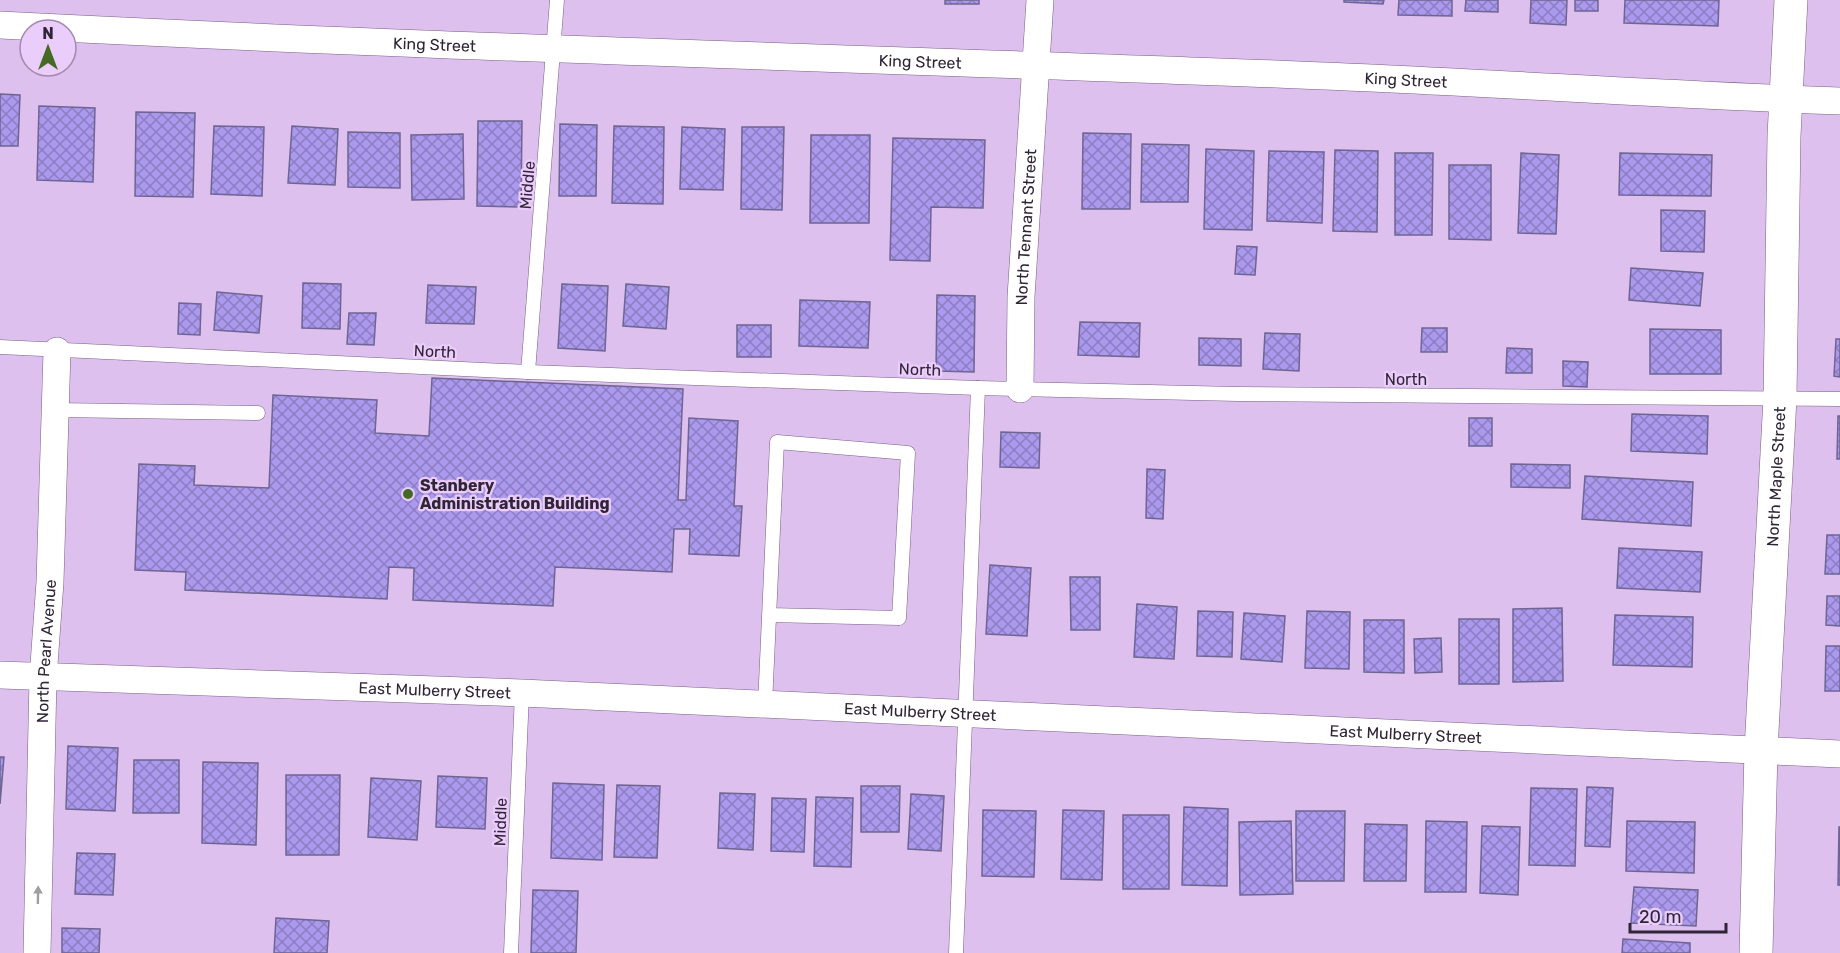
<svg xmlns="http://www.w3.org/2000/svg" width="1840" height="953" viewBox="0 0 1840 953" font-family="Rubik,sans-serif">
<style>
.building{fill:url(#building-cross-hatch);stroke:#6e6593;stroke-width:1.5}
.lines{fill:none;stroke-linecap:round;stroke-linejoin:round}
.lane-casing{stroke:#795e88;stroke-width:15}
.street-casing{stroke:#795e88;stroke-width:28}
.secondary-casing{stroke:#795e88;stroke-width:34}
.lane{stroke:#fff;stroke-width:14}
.street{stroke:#fff;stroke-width:27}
.secondary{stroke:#fff;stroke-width:33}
.oneway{fill:#a29da5}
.poi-dot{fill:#446a24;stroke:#ebcdfc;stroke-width:2}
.labels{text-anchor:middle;stroke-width:4.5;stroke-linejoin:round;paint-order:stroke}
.street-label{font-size:16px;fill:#302536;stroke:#ebcdfc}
.poi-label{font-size:16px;font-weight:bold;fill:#302536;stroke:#ebcdfc;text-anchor:start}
</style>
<defs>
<pattern id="building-cross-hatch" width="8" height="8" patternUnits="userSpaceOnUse" patternTransform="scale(1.5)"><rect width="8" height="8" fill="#ab99ee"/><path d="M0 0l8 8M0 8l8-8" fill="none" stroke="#8c7dc2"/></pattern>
</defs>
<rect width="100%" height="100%" fill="#ddc0ee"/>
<g class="building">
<rect x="945" y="0" width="34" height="4"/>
<path d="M1344 0H1384L1383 4 1344 2Z"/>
<path d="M1399 0H1452V16L1398 15Z"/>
<path d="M1466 0H1498V12L1465 11Z"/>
<path d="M1531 0H1567L1566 25 1530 23Z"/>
<rect x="1575" y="0" width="23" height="11"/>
<path d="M1625 0H1719L1718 26 1624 23Z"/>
<path d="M0 94 20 95 18 146H0Z"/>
<path d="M39 106 95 108 93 182 37 180Z"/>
<path d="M136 112 195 113 193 197 135 196Z"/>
<path d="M478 121H522L521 207 477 206Z"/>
<path d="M560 124 597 125 596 196H559Z"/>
<path d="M214 126 264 127 262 196 211 194Z"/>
<path d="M292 126 338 129 335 185 288 183Z"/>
<path d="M614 126 664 127 663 204 612 203Z"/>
<path d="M682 127 725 129 723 190 680 189Z"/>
<path d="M742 127H784L782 210 741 209Z"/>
<path d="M348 132 400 133V188L348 187Z"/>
<path d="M1083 133 1131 134 1130 209H1082Z"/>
<path d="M463 134 464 199 412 200 411 135Z"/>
<path d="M811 135H870L869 223H810Z"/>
<path d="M893 138 985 140 983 208 931 207 930 261 890 260Z"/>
<path d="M1142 144 1189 145 1188 202H1141Z"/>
<path d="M1206 149 1254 151 1252 230 1204 229Z"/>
<path d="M1335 150 1378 151 1377 232 1333 231Z"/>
<path d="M1269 151 1324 152 1322 223 1267 221Z"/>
<path d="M1395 153H1433L1432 235H1395Z"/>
<path d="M1521 153 1559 155 1556 234 1518 233Z"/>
<path d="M1620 153 1712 155 1711 196 1619 195Z"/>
<path d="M1449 165H1491V240L1449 239Z"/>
<path d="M1661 210 1705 211 1704 252 1661 251Z"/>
<path d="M1237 246 1257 247 1255 275 1235 274Z"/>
<path d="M1631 268 1703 273 1700 306 1629 300Z"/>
<path d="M303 283 341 284 340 329 302 328Z"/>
<path d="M562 284 608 286 605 351 558 348Z"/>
<path d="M626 284 669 287 666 329 623 326Z"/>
<path d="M428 285 476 287 474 324 426 323Z"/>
<path d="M217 292 262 296 259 333 214 330Z"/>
<path d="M937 295 975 296 974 372 936 371Z"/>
<path d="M800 300 870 302 868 348 799 346Z"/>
<path d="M179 303 201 304 200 335 178 334Z"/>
<path d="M349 313H376L374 345 347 344Z"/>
<path d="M1080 322 1140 323 1139 357 1078 355Z"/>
<rect x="737" y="325" width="34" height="32"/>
<path d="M1422 328H1447V352H1421Z"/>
<path d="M1650 329 1721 330V374H1650Z"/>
<path d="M1265 333 1300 334 1299 371 1263 369Z"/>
<path d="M1199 338 1241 339V366L1199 365Z"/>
<path d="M1836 339H1840V377L1834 376Z"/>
<path d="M1507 348 1532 349V373H1506Z"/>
<path d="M1563 361 1588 362 1587 387 1563 386Z"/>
<path d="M432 378 683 389 678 500H686L689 418 738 421 734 506H742L739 556 689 554 690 529H674L672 572 555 567 553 606 413 600 414 568 389 567 387 599 185 590 186 572 135 570 139 464 195 466 194 485 269 488 273 395 377 400 375 433 429 436Z"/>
<path d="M1632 414 1708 416 1707 454 1631 451Z"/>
<path d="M1838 416H1840V459H1837Z"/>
<rect x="1469" y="418" width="23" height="28"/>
<path d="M1001 432 1040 433 1039 468 1000 467Z"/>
<path d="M1511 464 1570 465V488L1511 487Z"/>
<path d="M1147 469 1165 470 1163 519 1146 518Z"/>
<path d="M1585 476 1693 482 1691 526 1582 519Z"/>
<path d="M1827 535H1840V574H1825Z"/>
<path d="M1619 548 1702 552 1700 592 1617 588Z"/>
<path d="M990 565 1031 568 1027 636 986 634Z"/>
<path d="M1070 577H1100V630H1071Z"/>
<path d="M1827 596H1840V626L1826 625Z"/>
<path d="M1137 604 1177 607 1174 659 1134 657Z"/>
<path d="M1562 608 1563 681 1513 682V609Z"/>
<path d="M1198 611 1233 612 1232 657 1197 656Z"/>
<path d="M1307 611 1350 612 1349 669 1305 668Z"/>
<path d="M1244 613 1285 616 1282 662 1241 659Z"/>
<path d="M1615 615 1693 617 1692 667 1613 665Z"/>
<rect x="1459" y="619" width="40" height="65"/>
<path d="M1364 620H1404V673L1364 672Z"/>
<path d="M1441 638 1442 672 1415 673 1414 639Z"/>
<path d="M1826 646H1840V691H1825Z"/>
<path d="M68 746 118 748 115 811 66 809Z"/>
<path d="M0 757H4L0 804Z"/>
<path d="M134 760H179V813H133Z"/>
<path d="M203 762 258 763 256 845 202 843Z"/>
<path d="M286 775H340L339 855H286Z"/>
<path d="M438 776 487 778 485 829 436 827Z"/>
<path d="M371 778 421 781 417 840 368 837Z"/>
<path d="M553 783 604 785 602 860 551 858Z"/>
<path d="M617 785 660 786 657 858 614 857Z"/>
<path d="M861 786H900L899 832H861Z"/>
<path d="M1587 787 1613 788 1610 847 1585 846Z"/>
<path d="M1531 788 1577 789 1575 866 1529 865Z"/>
<path d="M720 793 755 794 753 850 718 848Z"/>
<path d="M911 794 944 796 941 851 908 849Z"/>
<path d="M816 797 853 798 851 867 814 866Z"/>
<path d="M772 798 806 799 804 852 771 851Z"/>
<path d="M1184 807 1228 809 1227 886 1182 885Z"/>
<path d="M983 810 1036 811 1034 877 982 876Z"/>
<path d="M1063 810 1104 811 1102 880 1061 879Z"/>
<path d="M1296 811H1345L1344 881H1296Z"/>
<rect x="1123" y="815" width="46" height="74"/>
<path d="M1291 821 1293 894 1240 895 1239 822Z"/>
<path d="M1426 821 1467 822 1466 892H1425Z"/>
<path d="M1627 821 1695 822 1694 873 1626 871Z"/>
<path d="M1365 824 1407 825 1406 881H1364Z"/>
<path d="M1482 826 1520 827 1518 895 1480 893Z"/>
<path d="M1839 827H1840V885H1838Z"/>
<path d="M77 853 115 854 113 895 75 894Z"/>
<path d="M1634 887 1698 890 1696 926 1631 923Z"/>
<path d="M533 890 578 891 576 953H531Z"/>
<path d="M276 918 329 921 327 953H274Z"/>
<path d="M62 928 100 929 99 953H62Z"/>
<path d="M1623 939 1690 943V953H1622Z"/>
</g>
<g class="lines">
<g class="lane-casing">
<g id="lane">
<path d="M0 347 528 372 978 388 1238 394 1840 399"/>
<path d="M528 372 557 0"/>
<path d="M56 410 258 413"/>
<path d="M765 705 777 442 908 453 899 618 769 615"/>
<path d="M511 953 522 693"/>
<path d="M956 953 978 388"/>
</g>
</g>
<g class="street-casing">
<g id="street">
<path id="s1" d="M0 25C425 47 851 58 1276 74 1464 81 1652 94 1840 101"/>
<path id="s2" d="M1020 389 1021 297 1040 0"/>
<path id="s3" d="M0 675 522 693 1840 754"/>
<path id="s4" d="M37 953 43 678 50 582 57 351"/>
</g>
</g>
<g class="secondary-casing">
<g id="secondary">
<path id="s5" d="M1756 953 1761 750 1780 398 1784 136 1791 0"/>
</g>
</g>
<use href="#lane" class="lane"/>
<use href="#street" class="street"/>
<use href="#secondary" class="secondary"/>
</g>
<defs><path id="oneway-solid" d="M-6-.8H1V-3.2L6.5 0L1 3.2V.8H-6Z" transform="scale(1.5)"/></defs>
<use class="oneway" href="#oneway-solid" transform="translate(38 895) rotate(-89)"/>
<circle class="poi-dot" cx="408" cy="494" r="6"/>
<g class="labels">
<g class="street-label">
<text dy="6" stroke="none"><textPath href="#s1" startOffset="435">King Street</textPath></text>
<text dy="6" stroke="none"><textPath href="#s1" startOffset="921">King Street</textPath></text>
<text dy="6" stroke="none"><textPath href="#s1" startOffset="1407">King Street</textPath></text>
<text transform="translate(527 185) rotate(-85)" y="6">Middle</text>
<text dy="6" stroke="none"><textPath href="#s2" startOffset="162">North Tennant Street</textPath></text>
<text transform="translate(435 351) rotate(3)" y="6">North</text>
<text transform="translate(920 369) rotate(2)" y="6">North</text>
<text x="1406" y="385">North</text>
<text dy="6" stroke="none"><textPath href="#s5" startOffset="477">North Maple Street</textPath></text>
<text dy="6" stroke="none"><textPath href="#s4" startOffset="302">North Pearl Avenue</textPath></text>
<text dy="6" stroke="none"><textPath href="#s3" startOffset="435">East Mulberry Street</textPath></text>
<text dy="6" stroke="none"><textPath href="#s3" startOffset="921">East Mulberry Street</textPath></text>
<text dy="6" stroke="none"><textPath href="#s3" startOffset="1407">East Mulberry Street</textPath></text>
<text transform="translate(500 822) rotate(-88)" y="6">Middle</text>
</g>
<g class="poi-label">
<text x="420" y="491">Stanbery<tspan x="420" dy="18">Administration Building</tspan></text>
</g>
</g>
<g transform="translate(48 48)"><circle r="28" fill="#ebcdfc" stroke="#a08aad" stroke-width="1.5"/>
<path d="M0-4.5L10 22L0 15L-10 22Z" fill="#446a24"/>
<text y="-9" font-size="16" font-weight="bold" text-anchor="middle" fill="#302536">N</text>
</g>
<path d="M1630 923v9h96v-9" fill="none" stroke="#302536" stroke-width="3"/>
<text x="1639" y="923" font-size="18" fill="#302536" stroke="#ebcdfc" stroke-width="4.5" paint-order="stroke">20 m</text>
</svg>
